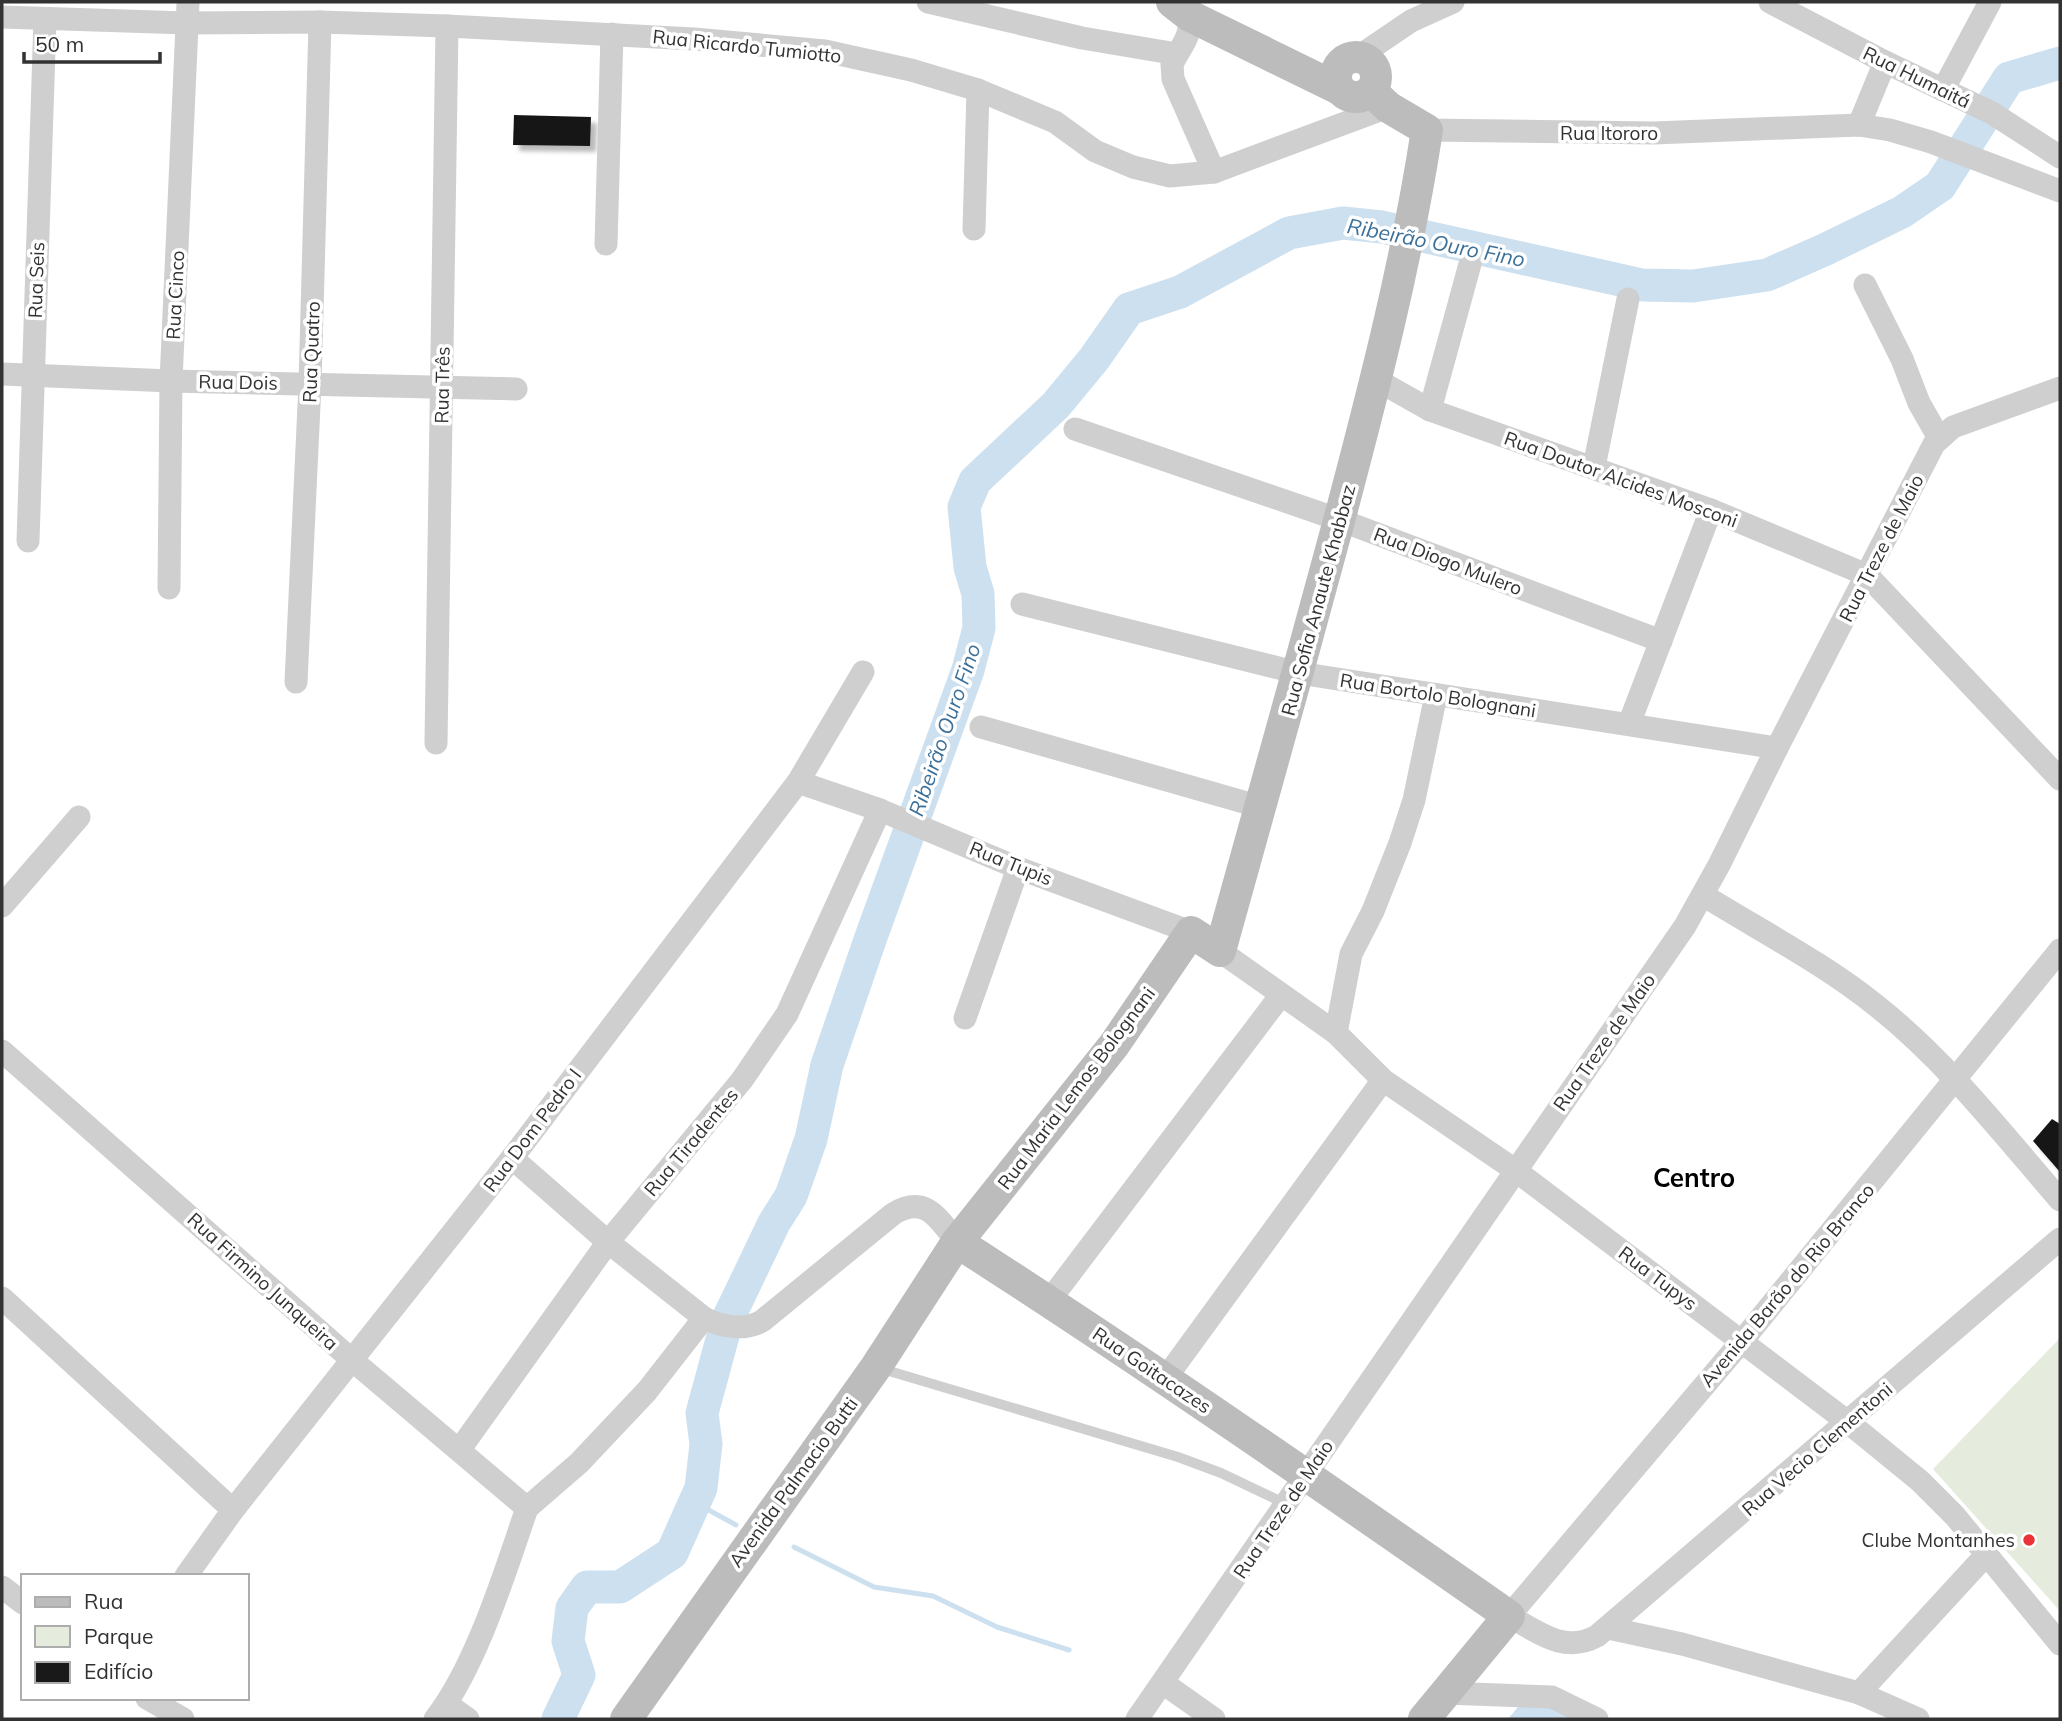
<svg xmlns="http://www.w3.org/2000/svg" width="2062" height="1721" viewBox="0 0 2062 1721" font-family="Mulish,sans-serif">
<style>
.green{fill:#e5ecde}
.water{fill:#cde0ef}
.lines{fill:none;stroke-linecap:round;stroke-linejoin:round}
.stream{stroke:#cde0ef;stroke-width:5}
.river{stroke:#cde0ef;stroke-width:33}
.building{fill:#191919;filter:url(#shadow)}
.lane{stroke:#cfcfcf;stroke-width:10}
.street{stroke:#cfcfcf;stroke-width:23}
.secondary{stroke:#bcbcbc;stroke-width:32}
.poi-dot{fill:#eb3236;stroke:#fff;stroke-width:2.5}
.labels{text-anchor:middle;stroke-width:7;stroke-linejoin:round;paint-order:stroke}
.street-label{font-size:19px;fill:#323232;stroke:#fff}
.poi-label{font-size:19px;fill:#323232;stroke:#fff;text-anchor:end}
.water-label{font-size:21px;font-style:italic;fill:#3c7099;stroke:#fff}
.district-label{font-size:26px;font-weight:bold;fill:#000;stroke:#fff}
</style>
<defs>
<filter id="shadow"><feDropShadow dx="6" dy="6" stdDeviation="2" flood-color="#0004"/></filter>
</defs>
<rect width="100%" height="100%" fill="#fff"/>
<path class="green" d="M2060 1338V1611L1933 1469Z"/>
<path class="water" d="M1549 1697 1583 1719H1508L1523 1701Z"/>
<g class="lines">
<g class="stream">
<path d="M694 1502 736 1525"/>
<path d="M794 1547 874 1587 933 1596 997 1627 1069 1650"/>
</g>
<path class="river" d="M558 1719 579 1675 568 1641 572 1608 587 1587H620L672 1553 701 1488 706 1444 702 1413 727 1321 774 1223 791 1196 811 1139 827 1065 871 937 968 670 979 628 978 594 970 567 964 507 975 481 1056 405 1094 359 1129 309 1180 292 1289 233 1343 223 1382 227 1642 285 1693 286 1767 275 1824 250 1902 212 1940 186 2009 78 2060 63"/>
</g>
<g class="building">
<path d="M514 115 591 117 590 146 513 145Z"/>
<path d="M2052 1119 2060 1124V1172L2033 1141Z"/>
</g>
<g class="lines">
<path class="lane" d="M879 1368 1178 1457 1221 1473 1286 1504"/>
<g class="street">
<path d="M928 2 1082 38 1177 54"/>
<path d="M1770 2 1885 62 1992 113 2060 157"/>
<path d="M1190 16C1190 40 1182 44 1172 64L1173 79 1214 172"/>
<path d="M2 17 187 23 320 22 447 26 694 39 825 51 911 70 978 90 1055 122 1095 151 1133 167 1170 176 1214 172 1388 107"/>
<path d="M1358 57 1411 21 1453 2"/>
<path d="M1943 90 1990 2"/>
<path d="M1859 125 1885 62"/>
<path d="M1427 130 1654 133 1859 125 1890 130 1931 142 2060 191"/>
<path d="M974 229 978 90"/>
<path d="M606 244 612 34"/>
<path d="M1865 285 1902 359 1919 403 1939 438"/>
<path d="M2 374 171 381 516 389"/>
<path d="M1377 380 1430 410 1711 510 1867 575 2060 779"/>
<path d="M1430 410 1470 264"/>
<path d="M1075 429 1340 520 1661 641"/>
<path d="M1594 467 1628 299"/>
<path d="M28 541 45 19"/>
<path d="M169 588 171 381 188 3"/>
<path d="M1022 604 1299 673 1777 748"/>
<path d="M296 682 310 384 320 22"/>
<path d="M1629 724 1711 510"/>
<path d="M981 727 1261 807"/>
<path d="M436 743 447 26"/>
<path d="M798 782 880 810 1018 868 1191 932"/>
<path d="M1703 895C1761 931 1825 964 1878 1007 1947 1062 2002 1133 2060 1200"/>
<path d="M2 906 79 817"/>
<path d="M2060 950 1742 1341 1509 1616C1538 1632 1564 1654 1597 1636L2060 1239"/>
<path d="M1220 951 1336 1033 1383 1080 1515 1170 1849 1423 1920 1481 1955 1516 2060 1644"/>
<path d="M965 1018 1018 868"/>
<path d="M1336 1033 1351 954 1373 911 1400 843 1414 800 1436 695"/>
<path d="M2 1051 352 1360 527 1508"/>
<path d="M512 1158 608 1242 704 1318C722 1327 744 1331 762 1321L893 1214C925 1194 938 1218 957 1242"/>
<path d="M2 1298 233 1510"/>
<path d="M1049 1301 1281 995"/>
<path d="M1165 1379 1383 1080"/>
<path d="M460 1449 608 1242 742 1080 787 1014 880 810"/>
<path d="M527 1508 579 1463 647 1391 704 1318"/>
<path d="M186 1576 233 1510 512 1158 798 782 863 672"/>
<path d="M2 1587 23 1603"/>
<path d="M1608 1628 1682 1644 1859 1693 1918 1719"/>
<path d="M1163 1683 1214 1719"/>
<path d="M1444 1693 1552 1697 1597 1719"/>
<path d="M1859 1693 1986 1555"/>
<path d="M147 1698 183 1719"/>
<path d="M447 1704 468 1719"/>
<path d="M435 1719C476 1667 505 1572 527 1508"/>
<path d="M1137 1719 1685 926 1719 865 1777 748 1934 444 1953 427 2060 388"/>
</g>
<g class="secondary">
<path d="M1172 2 1190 16 1339 89"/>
<circle cx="1356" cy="77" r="20"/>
<path d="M957 1242C1144 1362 1327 1489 1509 1616L1424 1719"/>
<path d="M626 1719 876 1367 957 1242 1114 1045 1191 932 1220 951C1260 807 1301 662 1340 517 1374 389 1407 261 1427 130L1388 107 1371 91"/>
</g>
</g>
<circle class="poi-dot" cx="2029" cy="1540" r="7"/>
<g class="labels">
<g class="street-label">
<text transform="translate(747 46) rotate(6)" y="7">Rua Ricardo Tumiotto</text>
<text transform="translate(1917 77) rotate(26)" y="7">Rua Humaitá</text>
<text x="1609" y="140">Rua Itororo</text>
<text transform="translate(36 280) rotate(-88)" y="7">Rua Seis</text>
<text transform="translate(175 295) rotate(-87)" y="7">Rua Cinco</text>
<text transform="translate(311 352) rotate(-88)" y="7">Rua Quatro</text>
<text transform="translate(238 382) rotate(1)" y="7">Rua Dois</text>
<text transform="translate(442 385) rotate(-89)" y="7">Rua Três</text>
<text transform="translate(1621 479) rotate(20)" y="7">Rua Doutor Alcides Mosconi</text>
<text transform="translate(1881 548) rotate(-63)" y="7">Rua Treze de Maio</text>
<text transform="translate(1448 561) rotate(21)" y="7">Rua Diogo Mulero</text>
<text transform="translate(1318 600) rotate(-75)" y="7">Rua Sofia Anaute Khabbaz</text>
<text transform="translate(1438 695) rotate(9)" y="7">Rua Bortolo Bolognani</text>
<text transform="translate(1011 863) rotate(22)" y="7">Rua Tupis</text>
<text transform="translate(1604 1042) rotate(-55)" y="7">Rua Treze de Maio</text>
<text transform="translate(1076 1088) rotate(-53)" y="7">Rua Maria Lemos Bolognani</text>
<text transform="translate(532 1130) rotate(-53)" y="7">Rua Dom Pedro I</text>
<text transform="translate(691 1142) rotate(-50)" y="7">Rua Tiradentes</text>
<text transform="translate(1658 1278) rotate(37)" y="7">Rua Tupys</text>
<text transform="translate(263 1281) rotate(42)" y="7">Rua Firmino Junqueira</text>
<text transform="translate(1787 1285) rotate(-50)" y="7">Avenida Barão do Rio Branco</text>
<text transform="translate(1152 1370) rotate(34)" y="7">Rua Goitacazes</text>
<text transform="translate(1817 1449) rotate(-41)" y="7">Rua Vecio Clementoni</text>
<text transform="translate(793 1482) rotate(-54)" y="7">Avenida Palmacio Butti</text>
<text transform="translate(1283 1509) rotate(-56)" y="7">Rua Treze de Maio</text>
</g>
<g class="poi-label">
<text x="2015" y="1547">Clube Montanhes</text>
</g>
<g class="water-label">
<text transform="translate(1436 243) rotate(11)" y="7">Ribeirão Ouro Fino</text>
<text transform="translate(945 730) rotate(-71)" y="7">Ribeirão Ouro Fino</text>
</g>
<g class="district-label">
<text x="1694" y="1187">Centro</text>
</g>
</g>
<rect width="2062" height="1721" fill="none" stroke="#323232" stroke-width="7"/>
<rect x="21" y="1574" width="228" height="126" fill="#ffffff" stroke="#adadad" stroke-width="2"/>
<rect x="35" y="1597" width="35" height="10" fill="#bcbcbc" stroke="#adadad" stroke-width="2"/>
<text x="84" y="1609" font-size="21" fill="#323232">Rua</text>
<rect x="35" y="1626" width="35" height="21" fill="#e5ecde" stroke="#adadad" stroke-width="2"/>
<text x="84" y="1644" font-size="21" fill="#323232">Parque</text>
<rect x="35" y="1662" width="35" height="21" fill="#191919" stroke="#adadad" stroke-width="2"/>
<text x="84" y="1679" font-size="21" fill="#323232">Edifício</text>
<path d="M24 52v10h136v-10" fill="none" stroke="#323232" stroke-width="3.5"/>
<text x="35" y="52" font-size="21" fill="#323232" stroke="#ffffff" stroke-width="5" paint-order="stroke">50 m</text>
</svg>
